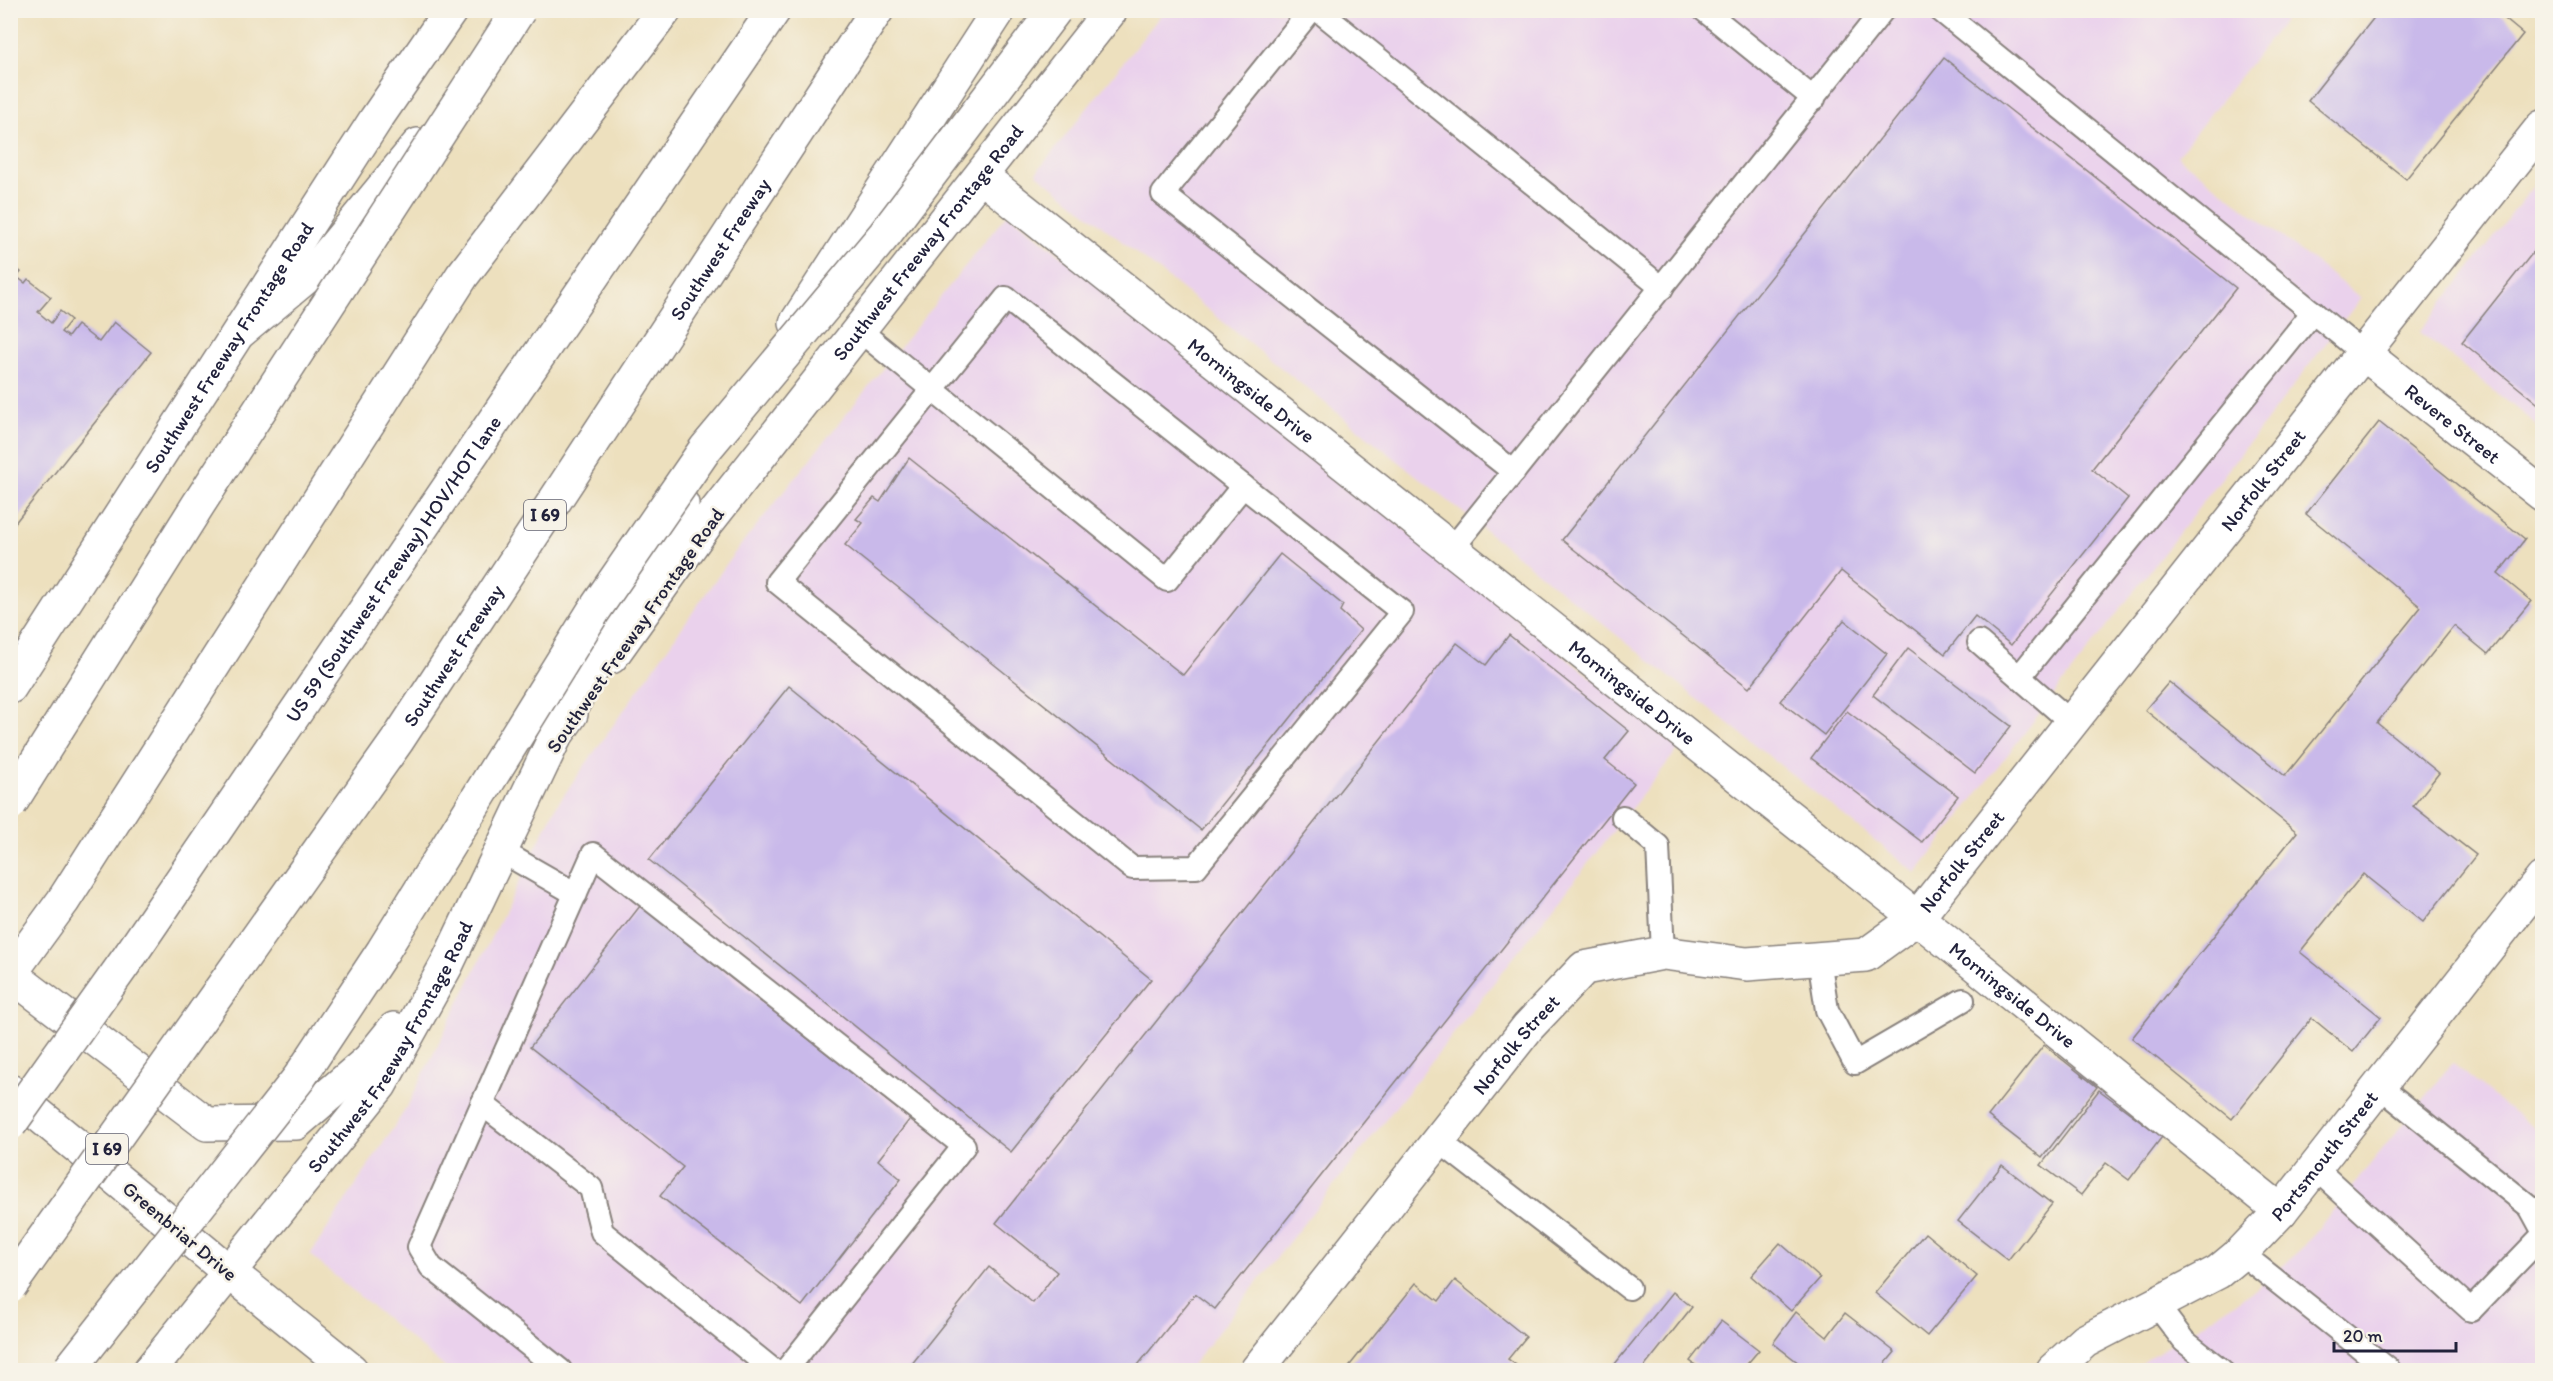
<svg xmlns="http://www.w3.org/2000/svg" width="2553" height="1381" viewBox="0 0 2553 1381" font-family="Itim,sans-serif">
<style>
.built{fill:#ead1ec}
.building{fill:#c9b9ea}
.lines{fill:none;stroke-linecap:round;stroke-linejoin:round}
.service-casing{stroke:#88817c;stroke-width:26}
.minor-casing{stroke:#88817c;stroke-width:36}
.tertiary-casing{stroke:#88817c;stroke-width:36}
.secondary-casing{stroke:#88817c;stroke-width:36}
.primary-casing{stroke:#88817c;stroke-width:36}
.motorway-casing{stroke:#88817c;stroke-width:36}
.service{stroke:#fff;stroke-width:22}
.minor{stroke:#fff;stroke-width:33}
.tertiary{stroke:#fff;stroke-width:33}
.secondary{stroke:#fff;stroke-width:33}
.primary{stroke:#fff;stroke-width:33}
.motorway{stroke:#fff;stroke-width:33}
.motorway-bridge-casing{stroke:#88817c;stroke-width:36;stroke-linecap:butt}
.motorway-bridge{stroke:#fff;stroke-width:33}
.labels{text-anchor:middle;stroke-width:5;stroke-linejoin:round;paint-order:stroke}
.shield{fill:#f7f3e8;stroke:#62616f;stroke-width:1.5}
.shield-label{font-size:18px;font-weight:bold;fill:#22223b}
.street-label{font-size:20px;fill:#22223b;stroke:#f7f3e8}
</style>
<rect width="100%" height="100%" fill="#f7f3e8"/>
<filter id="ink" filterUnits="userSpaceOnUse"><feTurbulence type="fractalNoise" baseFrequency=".0167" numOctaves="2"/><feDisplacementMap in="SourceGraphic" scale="12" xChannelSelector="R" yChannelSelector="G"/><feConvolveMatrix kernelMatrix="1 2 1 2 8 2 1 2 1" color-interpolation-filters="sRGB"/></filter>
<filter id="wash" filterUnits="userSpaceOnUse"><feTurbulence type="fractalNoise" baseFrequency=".008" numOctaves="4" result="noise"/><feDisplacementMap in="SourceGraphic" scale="24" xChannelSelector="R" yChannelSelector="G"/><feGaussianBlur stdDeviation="1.35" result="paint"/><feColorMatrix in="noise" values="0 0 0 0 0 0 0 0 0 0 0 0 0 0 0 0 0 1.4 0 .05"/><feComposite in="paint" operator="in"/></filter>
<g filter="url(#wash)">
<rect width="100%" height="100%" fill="#ede0be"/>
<g class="built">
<path d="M1164 11H2292L2177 156 2361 298 1916 873 1036 173Z"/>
<path d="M2542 175V429L2420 332Z"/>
<path d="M1008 213 1679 748 1188 1370H448L310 1255 407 1107 557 805 733 555Z"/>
<path d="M2452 1063 2542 1135V1370H2131L2256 1289 2301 1250Z"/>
</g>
<g id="blocks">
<g class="building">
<path d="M2380 10H2494L2523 34 2406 179 2308 101Z"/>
<path d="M1944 58 2236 288 2092 469 2128 498 2011 645 1975 616 1945 654 1841 571 1749 688 1562 540Z"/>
<path d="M2542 241V407L2462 342Z"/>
<path d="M10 263 21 272 17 277 25 283 28 279 51 297 38 312 51 323 60 311 71 320 61 332 68 337 77 325 99 342 114 322 151 352 10 529Z"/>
<path d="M2379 422 2525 539 2498 574 2531 601 2488 654 2454 626 2377 723 2439 773 2413 806 2476 855 2423 922 2363 874 2300 952 2381 1017 2353 1052 2312 1018 2232 1119 2132 1038 2297 832 2145 710 2169 682 2285 776 2421 607 2306 514Z"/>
<path d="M909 458 1183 675 1280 554 1343 605 1340 611 1361 630 1201 830 845 545 863 523 856 519 874 498 880 502Z"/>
<path d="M1844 620 1887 654 1824 735 1780 701Z"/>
<path d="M1509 635 1629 731 1605 760 1634 783 1215 1309 1195 1294 1134 1370H907L989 1267 1033 1303 1057 1272 996 1223 1457 643 1486 665Z"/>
<path d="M1908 648 2011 726 1975 773 1873 695Z"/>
<path d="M789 686 1151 979 1011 1152 649 860Z"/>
<path d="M1847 711 1958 796 1922 842 1811 758Z"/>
<path d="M640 906 910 1119 878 1160 901 1179 802 1306 660 1196 683 1167 530 1047Z"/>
<path d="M2044 1045 2097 1087 2042 1158 1988 1116Z"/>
<path d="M2099 1090 2162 1137 2129 1180 2106 1163 2081 1195 2041 1165Z"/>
<path d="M2002 1165 2052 1204 2008 1260 1958 1221Z"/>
<path d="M1925 1233 1977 1276 1927 1336 1875 1293Z"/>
<path d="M1780 1243 1820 1278 1791 1311 1751 1276Z"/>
<path d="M1455 1280 1526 1337 1508 1359 1523 1370H1346L1416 1283 1439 1301Z"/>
<path d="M1673 1292 1692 1307 1642 1370H1610Z"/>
<path d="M1796 1312 1827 1337 1845 1313 1895 1352 1880 1370H1808L1773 1343Z"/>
<path d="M1721 1321 1759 1350 1742 1370H1702L1690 1361Z"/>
</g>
</g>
</g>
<g filter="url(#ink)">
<use href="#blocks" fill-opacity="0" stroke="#88817c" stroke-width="1.5"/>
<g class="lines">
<g class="service-casing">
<g id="service">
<path d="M1311 10 1163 194 1514 472"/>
<path d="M1318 10 1662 288"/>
<path d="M1704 10 1814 99"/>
<path d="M1940 10 2363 353"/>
<path d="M1006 298 1402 612 1196 867 1132 868 777 582Z"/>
<path d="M859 330 1167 580 1243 486"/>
<path d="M1452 549 1883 10"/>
<path d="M1979 642 2071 722"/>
<path d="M2020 676 2313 312"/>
<path d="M1623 817 1658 846 1663 953"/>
<path d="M501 851 576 894"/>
<path d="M1819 959 1827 1010 1855 1063 1963 1000"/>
<path d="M2379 1086 2530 1207 2542 1229"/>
<path d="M482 1104 591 1188 602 1232 773 1370"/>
<path d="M1439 1141 1629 1288"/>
<path d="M2315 1168 2471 1310 2542 1236"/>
<path d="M2241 1253 2389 1370"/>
<path d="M2156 1304 2184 1341 2221 1370"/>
<path d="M560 1370 431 1267 419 1247 593 854 964 1146 786 1370"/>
</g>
</g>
<g class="minor-casing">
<g id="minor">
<path id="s1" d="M2363 353 2542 494"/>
<path id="s2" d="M1257 1370 1528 1027 1584 968 1663 953 1747 964 1866 955 1917 918 2542 127"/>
<path id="s3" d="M2053 1370 2085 1341 2218 1272 2241 1253 2281 1211 2542 879"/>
</g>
</g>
<g class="tertiary-casing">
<g id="tertiary">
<path id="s4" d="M981 176 1917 918 2281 1211"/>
</g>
</g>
<g class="secondary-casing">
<g id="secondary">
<path id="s5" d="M611 657 706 524 1111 10"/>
<path id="s6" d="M10 687 376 119 451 10"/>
<path d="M10 974 207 1124 296 1123 369 1060 394 1029"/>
<path d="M10 1091 228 1271"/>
<path id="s7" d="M150 1370 380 1085 447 964 555 737 571 714"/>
</g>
</g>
<g class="primary-casing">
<path id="primary" d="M228 1271 351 1370"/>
</g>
<g class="motorway-casing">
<g id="motorway">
<path d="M796 323 999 10"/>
<path d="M241 331 317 268 418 145"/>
<path d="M555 737 682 504"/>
<path id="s8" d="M131 954 774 10"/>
<path d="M10 974 63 901 462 276 665 10"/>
<path id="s9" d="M204 1013 397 741 877 10"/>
</g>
</g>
<use href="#service" class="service"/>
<use href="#minor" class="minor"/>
<use href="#tertiary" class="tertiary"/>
<use href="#secondary" class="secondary"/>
<use href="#primary" class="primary"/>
<use href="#motorway" class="motorway"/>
<g class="motorway-bridge-casing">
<g id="motorway-bridge">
<path d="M10 804 198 505 519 10"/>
<path d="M10 1124 131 954"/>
<path d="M10 1286 204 1013"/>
<path d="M70 1369 299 1078 383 951 593 612 706 448 885 234 1055 10"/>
</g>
</g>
<use href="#motorway-bridge" class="motorway-bridge"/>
</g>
</g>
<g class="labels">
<g class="shield">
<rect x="524" y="500" width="42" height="30" rx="4.5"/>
<rect x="86" y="1134" width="42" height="30" rx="4.5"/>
</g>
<g class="shield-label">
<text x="545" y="521">I 69</text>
<text x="107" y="1155">I 69</text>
</g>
<g class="street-label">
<text dy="7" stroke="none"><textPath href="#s5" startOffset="522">Southwest Freeway Frontage Road</textPath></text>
<text dy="7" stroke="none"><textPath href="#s9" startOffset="922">Southwest Freeway</textPath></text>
<text dy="7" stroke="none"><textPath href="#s6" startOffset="404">Southwest Freeway Frontage Road</textPath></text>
<text dy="7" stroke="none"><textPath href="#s4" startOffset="345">Morningside Drive</textPath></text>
<text dy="7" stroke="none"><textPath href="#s1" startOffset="114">Revere Street</textPath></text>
<text dy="7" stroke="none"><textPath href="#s2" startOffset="1424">Norfolk Street</textPath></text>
<text dy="7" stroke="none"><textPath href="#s8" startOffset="466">US 59 (Southwest Freeway) HOV/HOT lane</textPath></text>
<text transform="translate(635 630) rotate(-55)" y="7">Southwest Freeway Frontage Road</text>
<text dy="7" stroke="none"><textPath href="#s9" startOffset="436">Southwest Freeway</textPath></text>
<text dy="7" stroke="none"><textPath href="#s4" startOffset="831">Morningside Drive</textPath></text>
<text dy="7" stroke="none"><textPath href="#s2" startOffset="938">Norfolk Street</textPath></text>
<text dy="7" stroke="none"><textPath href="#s4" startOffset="1317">Morningside Drive</textPath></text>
<text dy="7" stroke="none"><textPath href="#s7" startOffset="404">Southwest Freeway Frontage Road</textPath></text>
<text dy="7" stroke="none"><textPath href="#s2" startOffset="416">Norfolk Street</textPath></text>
<text dy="7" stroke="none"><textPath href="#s3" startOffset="351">Portsmouth Street</textPath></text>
<text transform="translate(180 1231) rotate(40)" y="7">Greenbriar Drive</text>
</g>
</g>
<rect width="2553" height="1381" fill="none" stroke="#f7f3e8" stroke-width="36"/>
<path d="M2334 1342v9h122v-9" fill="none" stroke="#22223b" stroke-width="3"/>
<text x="2343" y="1342" font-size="18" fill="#22223b" stroke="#f7f3e8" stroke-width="4.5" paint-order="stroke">20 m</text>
</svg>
